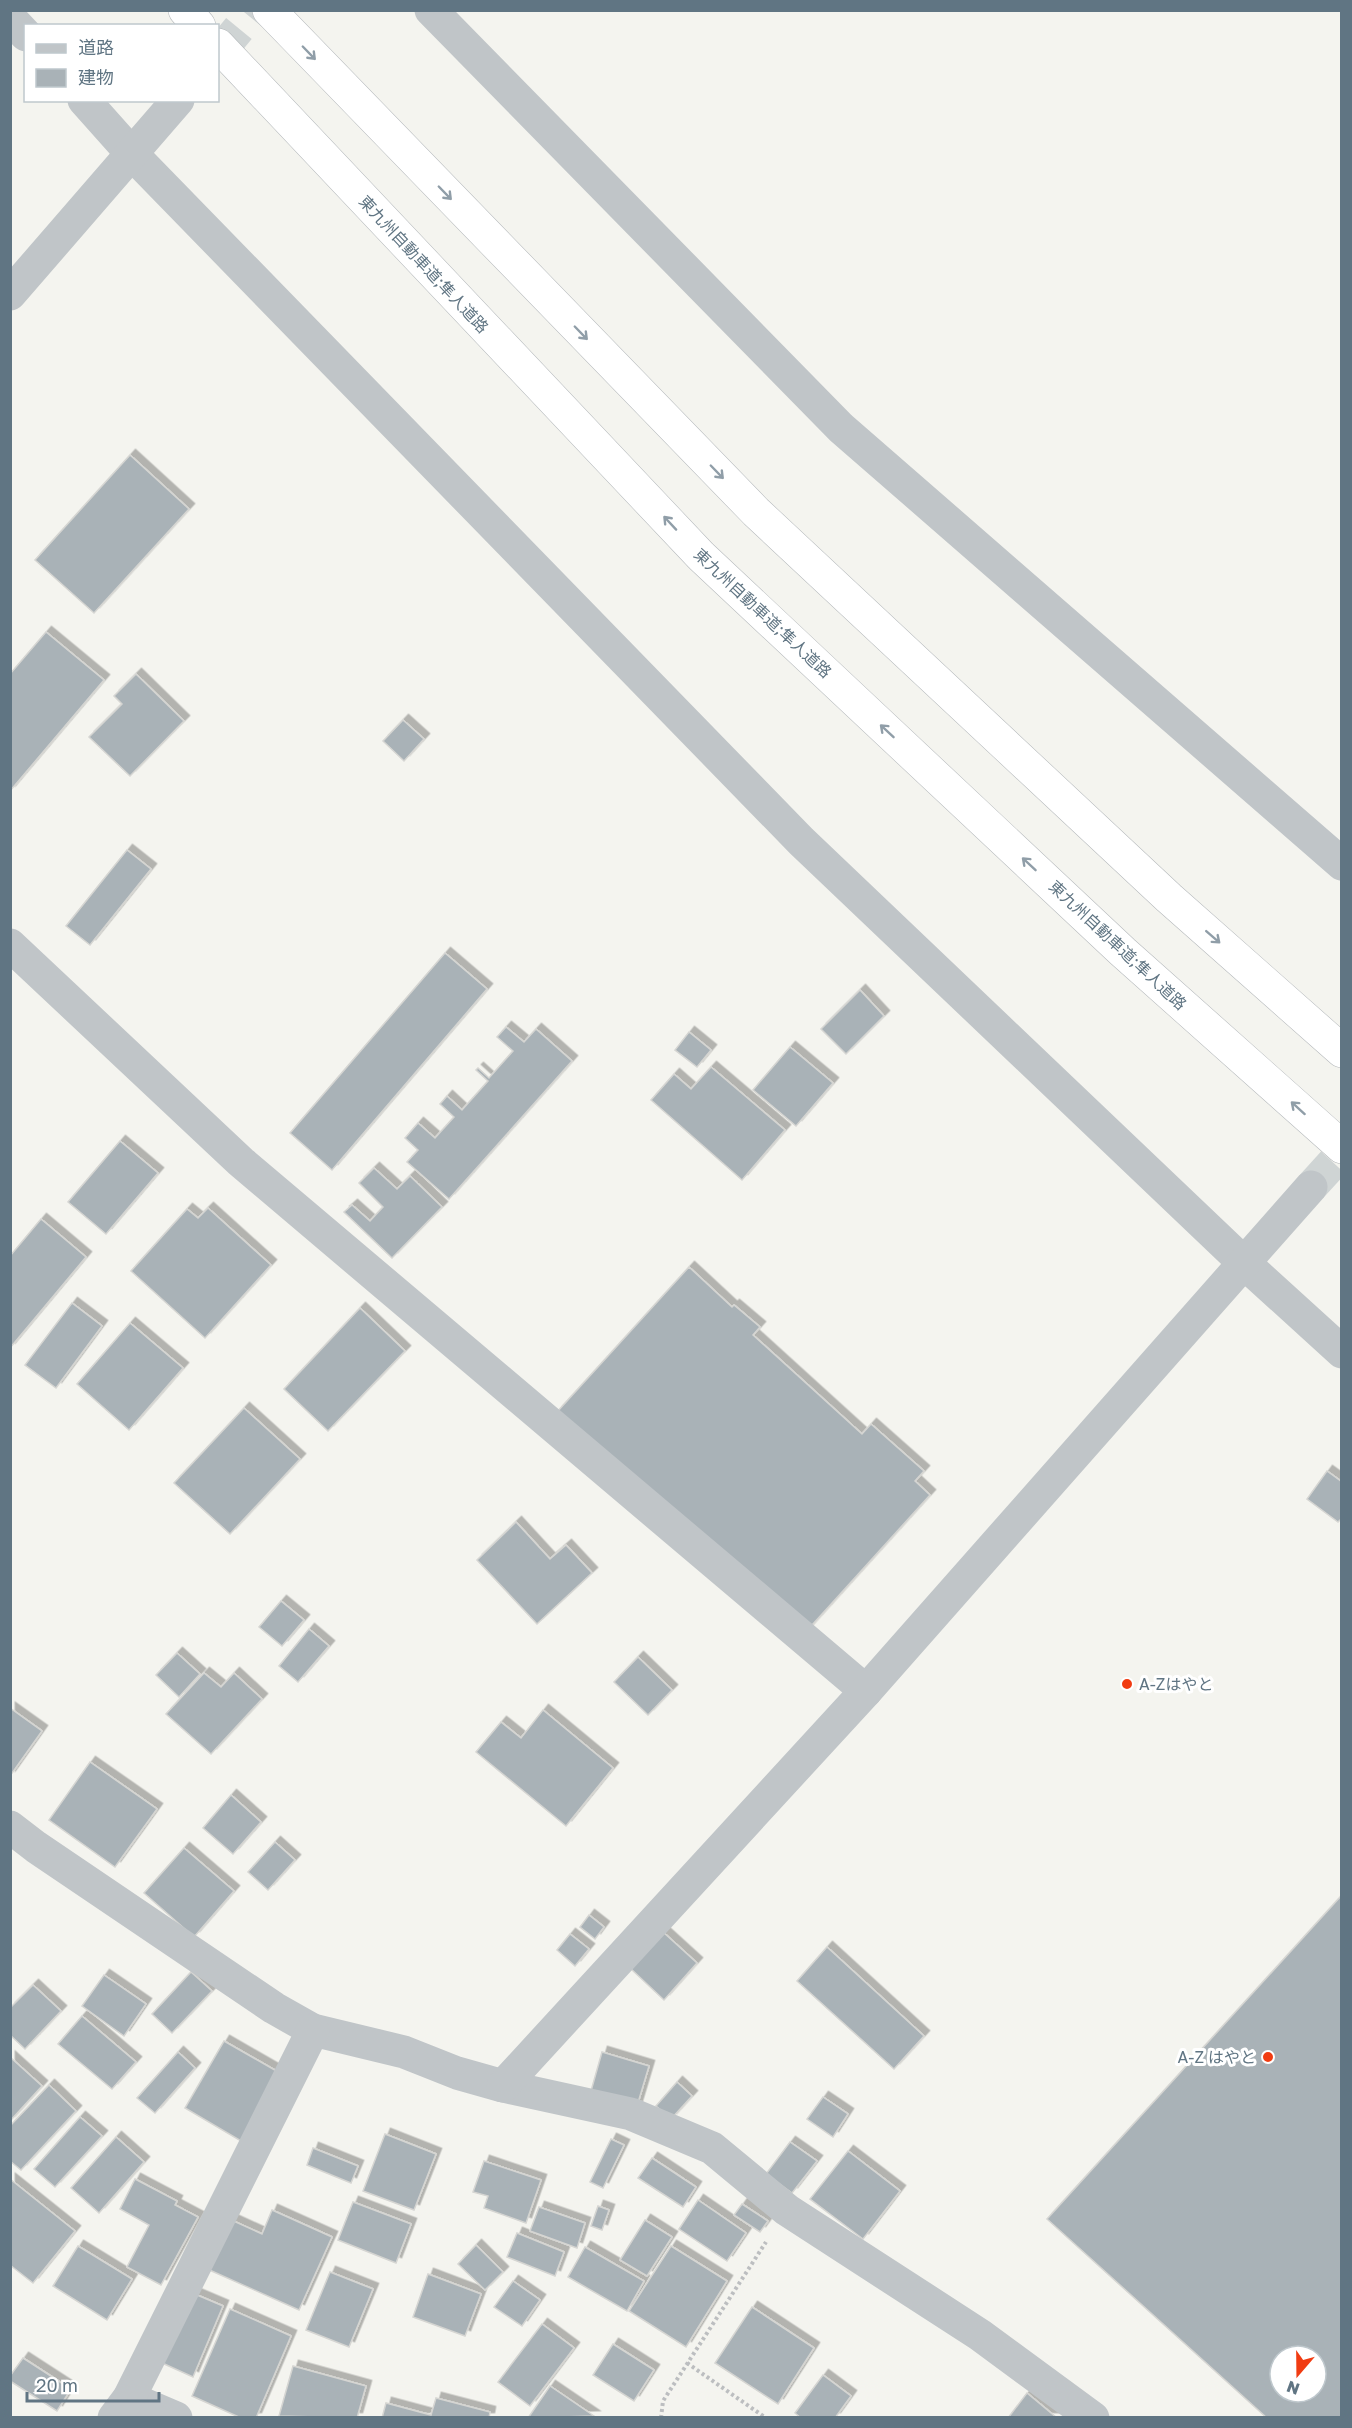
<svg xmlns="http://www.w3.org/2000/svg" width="1352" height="2428" viewBox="0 0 1352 2428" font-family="'Golos Text','Noto Sans JP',sans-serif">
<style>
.building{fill:#a9b2b7;stroke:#d5d5d2;stroke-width:1.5;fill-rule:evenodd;filter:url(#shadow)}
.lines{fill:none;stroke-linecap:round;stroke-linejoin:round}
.minor-tunnel{stroke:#cfd4d4;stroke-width:33;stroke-dasharray:33 16;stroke-linecap:butt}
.highway-casing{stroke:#b4b8bb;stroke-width:34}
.path{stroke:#bcbec0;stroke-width:4;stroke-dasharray:3 3;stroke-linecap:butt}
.minor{stroke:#c0c5c8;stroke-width:33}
.highway{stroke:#fff;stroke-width:33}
.oneway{stroke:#909ea8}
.poi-dot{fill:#f13c12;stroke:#fff;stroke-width:2}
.labels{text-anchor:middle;stroke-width:6;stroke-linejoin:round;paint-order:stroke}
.street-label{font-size:16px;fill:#607583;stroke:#fff}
.poi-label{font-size:16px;fill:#607583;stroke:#fff;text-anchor:start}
</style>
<defs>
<filter id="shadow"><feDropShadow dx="5.5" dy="-5.5" stdDeviation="0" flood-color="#0004"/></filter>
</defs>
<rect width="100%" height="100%" fill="#f4f4ef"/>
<g class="building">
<path d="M130 455 189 509 94 613 35 560Z"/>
<path d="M46 632 104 680 10 791V674Z"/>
<path d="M136 674 184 721 130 776 89 737 122 704 114 696Z"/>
<path d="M403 720 424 739 404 761 383 741Z"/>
<path d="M127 850 151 869 90 945 66 926Z"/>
<path d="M445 953 487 989 332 1170 290 1133Z"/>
<path d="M860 990 884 1016 846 1054 821 1029Z"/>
<path d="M506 1027 524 1042 536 1029 572 1061 449 1199 407 1162 418 1150 405 1138 418 1123 435 1138 454 1117 440 1104 447 1096 462 1110 488 1081 476 1070 478 1068 489 1078 513 1051 497 1037Z"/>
<path d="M689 1032 711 1050 697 1067 675 1050Z"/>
<path d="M790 1047 833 1083 796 1126 753 1090Z"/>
<path d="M711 1067 785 1130 742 1180 651 1100 674 1074 691 1089Z"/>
<path d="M120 1141 158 1173 106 1234 68 1202Z"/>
<path d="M374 1168 397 1189 410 1176 442 1207 392 1258 344 1212 352 1205 370 1221 383 1207 359 1183Z"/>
<path d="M208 1208 271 1265 205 1338 131 1271 187 1209 198 1218Z"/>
<path d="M41 1219 86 1257 10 1348V1256Z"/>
<path d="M689 1267 732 1307 734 1305 760 1327 753 1335 862 1434 871 1424 924 1471 915 1481 930 1495 803 1635 557 1412Z"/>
<path d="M72 1303 102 1326 56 1388 25 1365Z"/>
<path d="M360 1308 405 1351 328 1431 284 1389Z"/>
<path d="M130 1323 183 1368 129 1430 77 1384Z"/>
<path d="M244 1408 300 1459 230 1534 174 1483Z"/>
<path d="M1327 1471 1342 1482V1518L1338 1522 1307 1499Z"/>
<path d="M516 1522 550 1559 566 1545 592 1573 537 1624 477 1560Z"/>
<path d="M281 1601 304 1620 282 1646 259 1627Z"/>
<path d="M309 1629 329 1646 298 1682 279 1666Z"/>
<path d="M177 1653 200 1674 179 1697 156 1675Z"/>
<path d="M638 1657 672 1690 648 1715 614 1682Z"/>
<path d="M204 1673 221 1687 234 1673 262 1699 211 1754 166 1714Z"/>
<path d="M10 1708 42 1731 10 1776Z"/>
<path d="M543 1710 613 1768 566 1826 476 1752 501 1722 521 1738Z"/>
<path d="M90 1762 157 1809 115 1867 49 1820Z"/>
<path d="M231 1795 261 1822 233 1854 203 1828Z"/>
<path d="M275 1842 295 1860 268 1890 248 1872Z"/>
<path d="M184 1848 234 1891 194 1937 144 1893Z"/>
<path d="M1342 1895V2418H1267L1047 2219ZM1280 2356H1316V2392H1280Z"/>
<path d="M589 1915 604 1927 595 1939 580 1927Z"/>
<path d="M663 1932 697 1963 664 2000 630 1968Z"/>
<path d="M570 1934 589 1949 575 1966 557 1950Z"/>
<path d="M827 1947 924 2036 894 2069 797 1981Z"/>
<path d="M191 1972 212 1991 172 2033 152 2014Z"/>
<path d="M104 1975 146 2004 124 2036 82 2006Z"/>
<path d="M33 1985 61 2011 25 2049 10 2035V2008Z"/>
<path d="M82 2016 136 2062 112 2089 58 2044Z"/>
<path d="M224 2041 280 2073 241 2141 185 2108Z"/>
<path d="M178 2052 195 2068 155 2113 137 2098Z"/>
<path d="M602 2052 649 2066 637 2106 591 2091Z"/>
<path d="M10 2057 42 2086 10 2121Z"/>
<path d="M677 2082 692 2096 671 2119 656 2106Z"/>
<path d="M49 2085 76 2111 21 2170 10 2161V2126Z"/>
<path d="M823 2097 848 2114 833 2137 807 2119Z"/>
<path d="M80 2117 102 2136 55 2187 34 2169Z"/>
<path d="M385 2134 436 2154 414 2210 363 2191Z"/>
<path d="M116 2137 144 2162 99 2213 71 2188Z"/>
<path d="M611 2139 624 2145 603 2188 590 2182Z"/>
<path d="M790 2142 817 2161 792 2193 766 2174Z"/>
<path d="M313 2148 358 2166 351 2183 307 2165Z"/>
<path d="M848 2151 900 2191 863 2239 810 2199Z"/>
<path d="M652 2158 696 2187 683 2207 638 2178Z"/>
<path d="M484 2161 541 2180 526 2223 484 2208 488 2196 473 2192Z"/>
<path d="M10 2179 75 2231 33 2283 10 2265Z"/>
<path d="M135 2179 177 2201 175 2205 198 2217 161 2285 127 2267 149 2225 120 2209Z"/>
<path d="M698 2200 746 2233 727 2261 679 2229Z"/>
<path d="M353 2202 411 2224 396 2263 338 2240Z"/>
<path d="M742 2204 768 2221 760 2232 734 2215Z"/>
<path d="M598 2206 609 2210 602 2230 591 2226Z"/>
<path d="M539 2207 585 2223 577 2248 530 2231Z"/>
<path d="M272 2210 332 2237 299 2310 205 2268 227 2218 262 2234Z"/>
<path d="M645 2220 672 2237 647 2276 620 2260Z"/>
<path d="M517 2233 564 2252 555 2276 507 2257Z"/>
<path d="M476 2245 503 2272 485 2290 458 2264Z"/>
<path d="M78 2246 132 2279 107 2320 53 2286Z"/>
<path d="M671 2246 727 2281 686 2347 629 2311Z"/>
<path d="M585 2247 644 2281 627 2311 568 2277Z"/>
<path d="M330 2272 373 2289 349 2347 306 2330Z"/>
<path d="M428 2274 481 2294 465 2336 413 2317Z"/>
<path d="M513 2281 540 2300 522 2326 494 2307Z"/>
<path d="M190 2292 223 2306 193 2377 160 2362Z"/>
<path d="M752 2307 814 2348 778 2404 715 2363Z"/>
<path d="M230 2309 291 2336 256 2418H241L192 2396Z"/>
<path d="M542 2324 574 2348 530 2406 498 2382Z"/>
<path d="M613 2344 654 2370 634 2401 593 2375Z"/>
<path d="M23 2358 71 2389 57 2411 10 2381V2376Z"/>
<path d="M293 2366 366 2386 357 2418 279 2416Z"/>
<path d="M823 2375 851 2396 835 2418H801L795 2413Z"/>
<path d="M550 2386 594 2416 528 2418Z"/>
<path d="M1027 2393 1057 2418H1008Z"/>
<path d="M436 2398 490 2412 489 2418H382L386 2403 431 2415Z"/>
</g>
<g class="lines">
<g class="minor-tunnel">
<path d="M218 54 254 10"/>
<path d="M1311 1187 1342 1153"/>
</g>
<g class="highway-casing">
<g id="highway">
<path d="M185 10 199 26"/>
<path d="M269 10 756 512 1169 898 1342 1051"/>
<path d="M218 45 701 556 1123 952 1342 1147"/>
</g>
</g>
<g class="path">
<path d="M687 2363 766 2418"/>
<path d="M661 2418 663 2401 766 2242"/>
</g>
<g class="minor">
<path d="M431 10 841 428 1342 864"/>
<path d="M10 18 26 35"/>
<path d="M84 100 133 155 801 841 1243 1262 1342 1352"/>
<path d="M10 294 178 100"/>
<path d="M10 945 241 1162 866 1691"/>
<path d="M10 1827 36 1847 274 2008 313 2030 404 2052 457 2073 503 2086 631 2114 712 2148 787 2210 980 2335 1093 2418"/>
<path d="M503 2086 866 1691 1311 1187"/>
<path d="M129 2398 176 2418"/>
<path d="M114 2418 129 2398 313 2030"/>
</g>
<use href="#highway" class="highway"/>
</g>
<defs><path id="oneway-shaft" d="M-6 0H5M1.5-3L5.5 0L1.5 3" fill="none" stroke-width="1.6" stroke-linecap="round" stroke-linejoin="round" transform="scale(1.5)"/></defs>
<g class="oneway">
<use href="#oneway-shaft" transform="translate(309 53) rotate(46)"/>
<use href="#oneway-shaft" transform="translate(445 193) rotate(46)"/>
<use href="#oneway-shaft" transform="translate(581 333) rotate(46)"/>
<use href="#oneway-shaft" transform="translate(717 472) rotate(46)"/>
<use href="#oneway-shaft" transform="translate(670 523) rotate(-133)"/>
<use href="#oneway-shaft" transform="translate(887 731) rotate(-137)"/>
<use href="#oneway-shaft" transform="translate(1029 864) rotate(-137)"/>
<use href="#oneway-shaft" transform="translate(1213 937) rotate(41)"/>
<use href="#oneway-shaft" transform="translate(1298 1108) rotate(-138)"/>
</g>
<g class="poi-dot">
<circle cx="1127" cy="1684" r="6"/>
<circle cx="1268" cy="2057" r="6"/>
</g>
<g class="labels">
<g class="street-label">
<text transform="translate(424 264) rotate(47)" y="6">東九州自動車道;隼人道路</text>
<text transform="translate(763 613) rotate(43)" y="6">東九州自動車道;隼人道路</text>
<text transform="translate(1118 945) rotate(43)" y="6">東九州自動車道;隼人道路</text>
</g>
<g class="poi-label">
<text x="1139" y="1690">A-Zはやと</text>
<text x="1256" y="2063" text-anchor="end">A-Z はやと</text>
</g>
</g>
<rect width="1352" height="2428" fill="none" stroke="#607583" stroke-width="24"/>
<rect x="24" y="24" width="195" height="78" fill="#ffffff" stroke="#bfc8cd" stroke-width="1.5"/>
<rect x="36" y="44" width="30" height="9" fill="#c0c5c8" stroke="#bfc8cd" stroke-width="1.5"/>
<text x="78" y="54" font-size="18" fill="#607583">道路</text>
<rect x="36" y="69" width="30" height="18" fill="#a9b2b7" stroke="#bfc8cd" stroke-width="1.5"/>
<text x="78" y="84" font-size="18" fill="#607583">建物</text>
<g transform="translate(1298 2374) rotate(200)"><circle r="28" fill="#ffffff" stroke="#bfc8cd" stroke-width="1.5"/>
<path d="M0-4.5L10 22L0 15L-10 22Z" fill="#f13c12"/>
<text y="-9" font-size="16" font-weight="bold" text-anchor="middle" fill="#607583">N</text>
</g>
<path d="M27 2392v9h132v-9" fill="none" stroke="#607583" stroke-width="3"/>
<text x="36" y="2392" font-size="18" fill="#607583" stroke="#ffffff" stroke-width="4.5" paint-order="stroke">20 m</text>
</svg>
